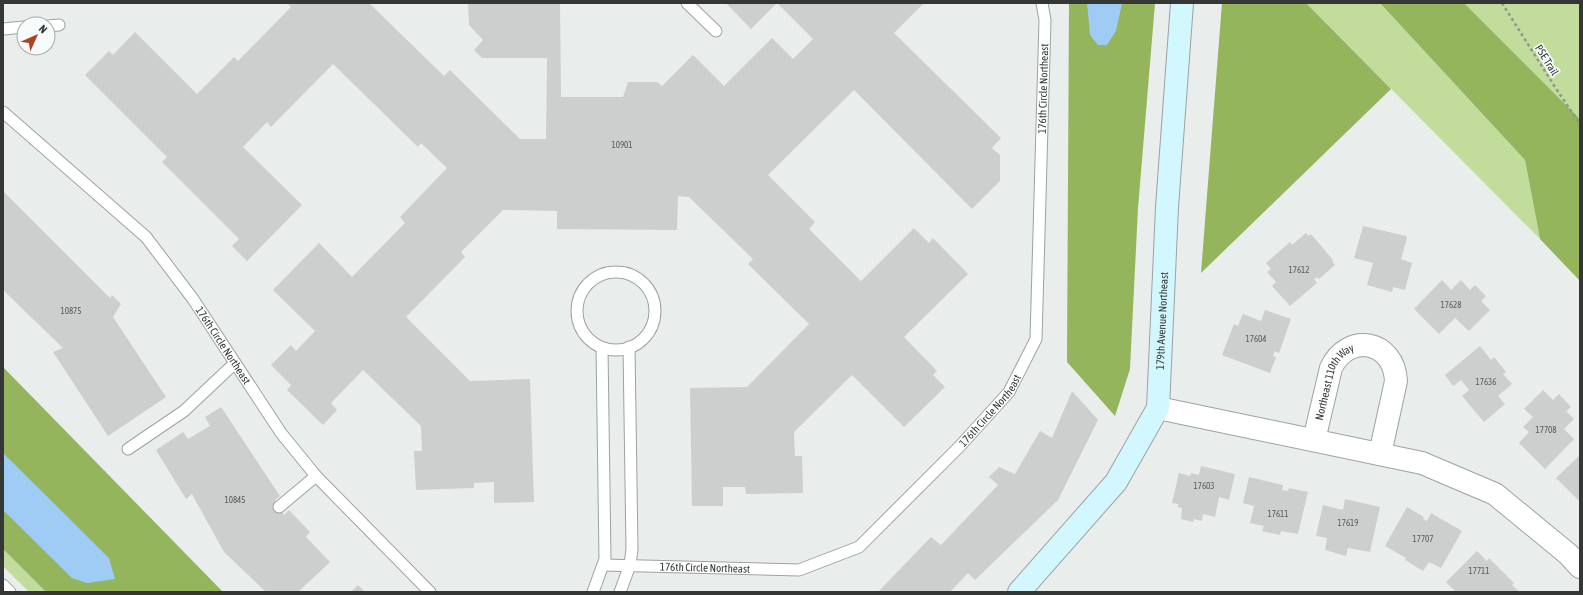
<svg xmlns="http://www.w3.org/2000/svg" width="1583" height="595" viewBox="0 0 1583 595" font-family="'Asap Condensed',sans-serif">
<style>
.green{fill:#c2dc9c}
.forest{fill:#94b55b}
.water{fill:#9fccf4}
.building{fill:#cccfcd}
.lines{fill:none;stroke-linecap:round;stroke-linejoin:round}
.lane-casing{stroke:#9ea2a1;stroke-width:13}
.street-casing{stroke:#9ea2a1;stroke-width:24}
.secondary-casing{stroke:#9ea2a1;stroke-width:24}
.path{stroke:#929494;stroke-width:2.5;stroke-dasharray:3 3;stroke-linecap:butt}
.lane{stroke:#fff;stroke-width:11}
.street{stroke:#fff;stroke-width:22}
.secondary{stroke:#d3f7ff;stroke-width:22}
.labels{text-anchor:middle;stroke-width:3.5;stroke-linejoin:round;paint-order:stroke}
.number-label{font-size:9px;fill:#5b5c5c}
.street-label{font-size:11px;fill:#353636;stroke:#f6fafa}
</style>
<rect width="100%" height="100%" fill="#e9edec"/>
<g class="green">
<path d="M1306 3H1380L1525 160 1540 239Z"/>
<path d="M1464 3H1579L1580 119Z"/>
<path d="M3 549 46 592H29L3 566Z"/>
</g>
<g class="forest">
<path d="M1069 3H1155L1138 208 1130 369 1115 416 1067 362Z"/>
<path d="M1222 3H1306L1391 89 1201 273Z"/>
<path d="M1380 3H1464L1580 119V281L1540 239 1525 160Z"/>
<path d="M3 367 223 592H46L3 549Z"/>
</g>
<g class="water">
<path d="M1087 3H1122L1116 31 1107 45H1098L1090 35Z"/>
<path d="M3 453 109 558 115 579 87 583 72 578 3 510Z"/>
</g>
<g class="building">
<path d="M287 3H369L444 76 450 70 520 139H546L547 58H482L474 50 483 40 469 25 468 3H560L561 97H623L628 82H657L662 86 693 55 724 86 772 38 793 59 813 39 777 3 751 29 726 3H924L894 33 1001 138 992 148 1000 155V181L972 209 854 90 768 175 815 222 809 229 861 281 914 228 929 243 933 238 968 274 904 337 937 371 933 375 945 387 904 427 852 375 794 432 795 456H802L803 493 746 494 745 487H723V506H692L690 388 747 387 809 324 748 264 753 259 689 197 678 196 677 230 557 229V211L503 210 461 252 465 257 406 317 470 381 530 379 534 502 494 503V482L474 483V488L416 490 414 451H422L421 426 363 370 331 403 337 410 323 425 287 390 291 385 271 365 291 345 296 351 315 331 273 290 319 243 352 277 405 223 400 217 447 168 421 143 418 147 333 64 271 127 267 122 243 147 302 205 247 261 232 246 239 239 162 162 167 157 85 75 109 51 113 55 135 32 197 94 234 57 238 61 291 7Z"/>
<path d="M3 191 110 298 112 295 121 304 113 317 166 397 108 436 53 352 63 348 3 290Z"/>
<path d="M1363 226 1406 236 1407 238 1401 259 1412 263 1405 290 1393 287 1392 292 1367 285 1373 263 1354 258Z"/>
<path d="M1306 233 1309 236 1311 234 1333 260 1332 261 1335 265 1319 279 1317 277 1314 279 1317 283 1290 306 1272 286 1276 282 1267 272 1271 269 1266 263 1290 242 1292 245Z"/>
<path d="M1442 280 1451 290 1461 280 1470 290 1475 285 1486 296 1481 301 1490 310 1469 331 1455 318 1439 334 1414 309Z"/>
<path d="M1265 310 1291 319 1279 353 1275 351 1273 356 1276 357 1270 373 1222 355 1234 324 1238 326 1243 314 1261 321Z"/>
<path d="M1480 346 1491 360 1494 357 1506 372 1503 374 1512 384 1498 396 1505 404 1484 422 1462 396 1469 390 1461 380 1453 386 1445 375Z"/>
<path d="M1543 390 1553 400 1559 394 1571 407 1566 411 1574 419 1564 429 1574 439 1545 469 1519 443 1529 432 1523 427 1533 417 1524 409Z"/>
<path d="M1072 391 1098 420 1058 500 975 580 968 573 950 592H878L931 537 941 545 998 485 989 477 999 467 1015 474 1040 431 1052 438Z"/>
<path d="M221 407 278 493 280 496 275 500 284 515 289 510 310 532 306 537 330 562 298 592H266L224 552 192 494 186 499 156 450 183 432 188 439 210 426 205 417Z"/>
<path d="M1580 455V502L1556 478Z"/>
<path d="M1201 466 1235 474 1229 500 1219 497 1215 517 1203 514 1202 521 1194 519 1193 522 1181 519 1182 508 1178 507V504L1172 503 1179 473 1190 476 1191 473 1199 475Z"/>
<path d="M1249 477 1283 485 1282 490 1288 491 1289 488 1308 492 1298 534 1281 531 1280 535 1262 531 1264 526 1250 523 1254 506 1243 503Z"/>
<path d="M1345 499 1380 507 1370 552 1348 548 1346 556 1325 550 1327 538 1316 536 1323 505 1343 510Z"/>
<path d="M1407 507 1424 517 1423 519 1427 521 1431 513 1462 531 1441 568 1429 562 1423 571 1405 560 1406 558 1385 546Z"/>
<path d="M1477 551 1487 561 1489 558 1514 583 1512 585 1520 592H1456L1446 582Z"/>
<path d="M358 585 365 592H351Z"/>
</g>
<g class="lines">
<g class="lane-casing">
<g id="lane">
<path d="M687 3 716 31"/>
<path d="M48 26 59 25"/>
<path d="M3 29 24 27"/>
<path id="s1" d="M3 112 146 237 193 299 281 433 316 476 430 592"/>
<circle cx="616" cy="311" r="39"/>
<path d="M128 449 184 411 235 363"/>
<path d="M279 507 316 476"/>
<path id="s2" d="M603 565 799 570 859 547 960 446 1009 392 1036 339 1045 20 1042 3"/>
<path d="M3 585 10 592"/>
<path d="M593 592 605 559 602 348"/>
<path d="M620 592 630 565 632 549 629 347"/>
</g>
</g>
<g class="street-casing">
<g id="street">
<path d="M1158 408 1422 463 1495 494 1568 554 1580 567"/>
<path id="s3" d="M1314 440 1331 368C1348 332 1394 340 1396 381L1380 454"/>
</g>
</g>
<g class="secondary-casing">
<g id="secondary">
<path id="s4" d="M1019 592 1116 482 1158 408 1167 207 1182 3"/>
</g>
</g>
<path class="path" d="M1502 3 1553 84 1580 124"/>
<use href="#lane" class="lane"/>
<use href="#street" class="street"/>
<use href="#secondary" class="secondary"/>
</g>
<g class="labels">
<g class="number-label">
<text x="622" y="148">10901</text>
<text x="1299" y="273">17612</text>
<text x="1451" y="308">17628</text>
<text x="71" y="314">10875</text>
<text x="1256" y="342">17604</text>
<text x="1486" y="385">17636</text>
<text x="1546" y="433">17708</text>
<text x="1204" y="489">17603</text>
<text x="235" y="503">10845</text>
<text x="1278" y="517">17611</text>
<text x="1348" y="526">17619</text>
<text x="1423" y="542">17707</text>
<text x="1479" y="574">17711</text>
</g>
<g class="street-label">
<text transform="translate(1547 60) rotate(58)" y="4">PSE Trail</text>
<text dy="4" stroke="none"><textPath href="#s2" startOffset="786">176th Circle Northeast</textPath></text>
<text dy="4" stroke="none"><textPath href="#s4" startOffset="319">179th Avenue Northeast</textPath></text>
<text dy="4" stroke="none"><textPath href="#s1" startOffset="323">176th Circle Northeast</textPath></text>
<text dy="4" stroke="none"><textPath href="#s3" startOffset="63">Northeast 110th Way</textPath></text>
<text dy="4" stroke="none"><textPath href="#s2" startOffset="450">176th Circle Northeast</textPath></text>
<text dy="4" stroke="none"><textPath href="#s2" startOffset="102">176th Circle Northeast</textPath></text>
</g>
</g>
<rect width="1583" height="595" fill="none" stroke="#353636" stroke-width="8"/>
<g transform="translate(36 36) rotate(45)"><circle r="19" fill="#f6fafa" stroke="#a9acac"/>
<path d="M0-3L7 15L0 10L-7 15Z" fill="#aa4223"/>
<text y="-6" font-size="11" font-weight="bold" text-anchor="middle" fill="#353636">N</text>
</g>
</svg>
